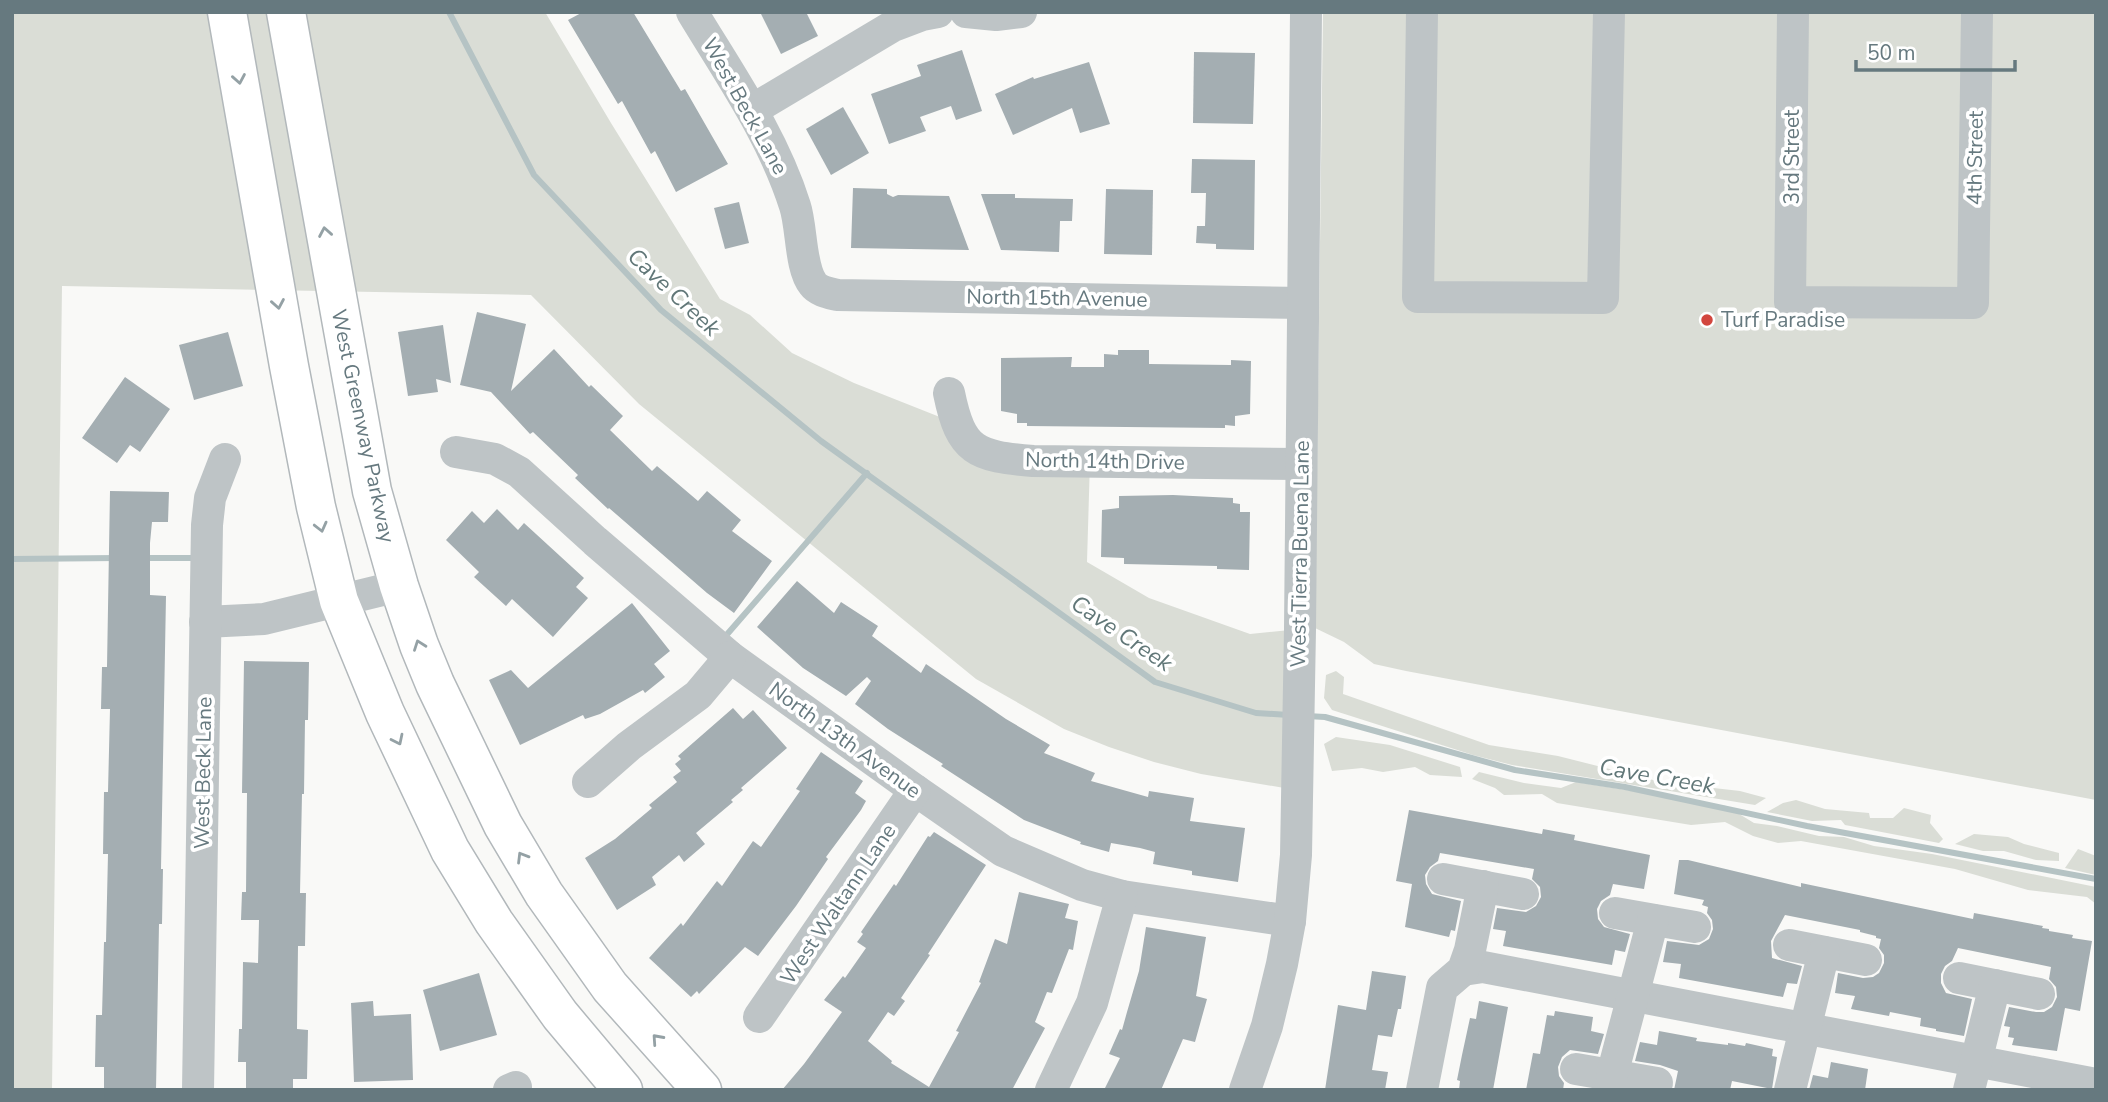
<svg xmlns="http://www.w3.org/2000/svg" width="2108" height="1102" viewBox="0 0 2108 1102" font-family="'Nunito Sans',sans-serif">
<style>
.green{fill:#daddd6}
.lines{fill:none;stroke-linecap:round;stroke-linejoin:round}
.stream{stroke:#b5c3c4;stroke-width:6}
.building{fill:#a4aeb2}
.major-casing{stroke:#b2b8bb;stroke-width:41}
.minor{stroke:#bec4c6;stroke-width:32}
.major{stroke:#fff;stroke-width:38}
.oneway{stroke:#94a1a5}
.poi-dot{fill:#d2463e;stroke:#fff;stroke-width:2.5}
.labels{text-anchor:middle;stroke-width:7;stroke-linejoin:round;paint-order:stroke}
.street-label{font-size:21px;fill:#66797f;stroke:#fff}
.poi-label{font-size:21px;fill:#66797f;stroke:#fff;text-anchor:start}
.water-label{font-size:23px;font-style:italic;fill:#617778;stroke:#fff}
</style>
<rect width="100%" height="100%" fill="#f9f9f7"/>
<g class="green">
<path d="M12 12H545L611 123 720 299 750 315 792 353 854 383 955 423 974 449 1090 461 1087 562 1149 598 1250 634 1300 629 1296 790 1201 774 1154 762 1109 747 1064 729 976 679 639 404 531 295 62 286 52 1090H12Z"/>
<path d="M1323 12H2096V800L1406 671 1374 664 1344 642 1315 628Z"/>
<path d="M1336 671 1344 677 1343 694 1489 745 1558 756 1661 782 1740 791 1766 798 1755 805 1512 765 1473 755 1332 710 1324 698 1326 675Z"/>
<path d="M1336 737 1390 745 1460 767 1462 777 1430 775 1415 767 1383 772 1362 768 1332 771 1324 744Z"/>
<path d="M1479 772 1524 783 1561 788 1576 782 1726 806 1754 823 1777 826 1819 836 1844 837 1874 846 1932 854 2096 887V904L2087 897 2028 890 1955 869 1801 841 1778 843 1753 836 1725 822 1691 825 1557 803 1542 794 1504 795 1495 788 1472 779Z"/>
<path d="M1796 800 1825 809 1869 813 1870 818H1893L1904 808 1931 815 1930 823 1943 839 1939 843 1845 825 1841 820 1812 821 1767 812 1783 803Z"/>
<path d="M1974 834 2008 837 2024 844 2059 853V861L2036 860 2004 851H1983L1955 844Z"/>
<path d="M2078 849 2096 856V875L2065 868Z"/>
</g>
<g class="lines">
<g class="stream">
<path d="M449 12 534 175 661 310 821 441 1155 682 1256 713 1289 715"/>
<path d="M142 558H198"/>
<path d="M12 559 117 558"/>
<path d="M723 639 867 473"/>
<path d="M1307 716 1325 717 1515 770 1625 787 1807 826 2096 879"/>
</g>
</g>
<g class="building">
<path d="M583 12H633L681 91 685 89 728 164 676 192 655 151 651 154 622 101 618 104 568 20Z"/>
<path d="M760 12H806L818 36 781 54Z"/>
<path d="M962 50 982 111 956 120 951 106 920 117 926 131 889 144 871 94 921 76 917 65Z"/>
<path d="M1194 52 1255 53 1253 124 1193 123Z"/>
<path d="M1089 62 1110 124 1080 133 1072 108 1013 135 995 94 1033 77 1034 79Z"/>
<path d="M843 107 869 153 831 175 806 129Z"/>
<path d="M1192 159 1255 160 1254 250 1216 249V244L1196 243 1197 226H1205L1206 193H1191Z"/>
<path d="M853 188 887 189V194L893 197 898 195 949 196 969 250 851 248Z"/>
<path d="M1106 189 1153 190 1152 255 1104 254Z"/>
<path d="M981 194H1015V198L1073 199 1072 221H1060L1059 252 1001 250Z"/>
<path d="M739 202 749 243 725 249 714 208Z"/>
<path d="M477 312 526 324 511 391 554 349 589 387 591 385 623 416 610 430 652 471 657 466 698 501 707 491 741 520 732 531 772 561 734 613 707 593 609 508 608 509 575 478 578 475 533 432 530 434 491 392 460 385Z"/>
<path d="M443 325 451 383 436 379 438 392 408 396 398 332Z"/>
<path d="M228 332 243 386 194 400 179 345Z"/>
<path d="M1118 350H1149V364L1231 365V360L1251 361 1250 414 1235 416V426L1225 425V428L1027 426V423H1017V414L1001 411V358L1072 357 1071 367H1104V354L1118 355Z"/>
<path d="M125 377 170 409 140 452 130 445 117 463 82 438Z"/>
<path d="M110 491 169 492 168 522H152L150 543V595L166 596 161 869H163L162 924H159L156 1090H104V1067H95L96 1015H102L104 942H106L108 854H103L104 792H108L110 709H101L102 667H107Z"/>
<path d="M1173 495 1233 498V503L1240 504V512H1250L1249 570 1217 569V566L1124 564V558L1101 557 1102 510 1119 508V496Z"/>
<path d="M497 509 518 530 524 523 584 578 576 587 588 598 553 637 512 599 506 606 474 577 479 572 446 540 472 511 484 523Z"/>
<path d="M797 581 834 613 841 602 878 626 872 636 921 673 926 664 1006 719 1050 745 1044 753 1095 773 1091 781 1148 797 1149 791 1194 798 1190 821 1245 828 1238 882 1192 875V871L1153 864 1155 852 1140 848 1111 843 1109 852 1080 844 1081 842 1024 820 941 766 943 764 888 729 855 704 871 681 867 677 846 696 803 668 757 627Z"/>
<path d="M632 603 670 651 654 664 665 677 645 693 643 690 600 714 585 719 583 715 520 745 489 680 511 670 528 688Z"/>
<path d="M244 661 309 662 308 720H305L304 794H302L300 893H306L305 946H298L297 1029 308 1030 307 1079H293V1090H246V1062H238L239 1029H242L243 962 258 963 259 920H241L242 892H246L247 793H242Z"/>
<path d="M733 708 743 719 753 710 787 748 741 788 743 790 731 800 733 802 696 833 705 844 684 862 679 855 652 877 656 885 617 910 585 858 615 839 652 808 649 805 677 782 673 777 681 771 675 764 681 759 678 756Z"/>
<path d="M821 752 863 781 855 793 866 801 861 810 826 857 828 859 796 906 758 956 745 947 699 994 697 991 691 997 649 958 681 923 683 926 717 881 722 886 753 841 761 847 800 791 796 789Z"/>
<path d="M1409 810 1542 834 1543 829 1575 835 1574 840 1650 855 1644 889 1613 884 1610 895 1601 901 1597 909 1598 919 1604 927 1630 934 1625 952 1615 950 1612 965 1503 946 1506 931 1493 929 1497 908 1526 912 1536 906 1541 897 1540 887 1532 879 1534 869 1440 853 1438 861 1430 867 1425 875 1426 884 1432 894 1461 901 1455 931 1451 930 1449 937 1405 927 1412 884 1396 881Z"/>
<path d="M934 832 986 865 928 954 930 955 901 998 905 1001 894 1016 888 1012 868 1041 892 1061 891 1063 929 1087 959 1032 956 1031 981 983 979 982 995 939 1007 944 1019 892 1069 904 1065 918 1078 921 1073 950 1069 949 1052 993 1047 992 1035 1022 1045 1028 1012 1090H782L804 1064 842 1012 824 1000 843 976 845 978 866 948 857 942 863 934 861 932 894 884 896 886 928 836 930 837Z"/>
<path d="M1679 860H1688L1801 887V883L1973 919 1974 913 2043 926 2042 928 2049 929V931L2073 935 2072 938 2092 941 2080 1011 2065 1008 2057 1051 2012 1045 2014 1038 2008 1037 2010 1027 2004 1026 2009 1007 2036 1012H2044L2052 1007 2057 997 2056 987 2049 979 2051 967 1958 948 1952 961 1945 966 1941 974V983L1946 993 1972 999 1964 1036 1936 1031V1029L1920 1026 1921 1018 1890 1012 1889 1016 1851 1009 1855 996 1835 993 1838 973 1863 978 1873 977 1879 973 1884 963V955L1879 948 1881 939 1876 938V936L1860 932V930L1785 915 1771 941 1772 958 1802 966 1797 984 1787 983 1783 997 1679 978 1681 964 1663 962 1667 941 1699 945 1709 939 1713 929 1712 920 1707 913 1708 907 1702 905 1704 900 1674 894Z"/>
<path d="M1146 927 1206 937 1196 996 1207 999 1195 1042 1183 1039 1161 1090H1104L1120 1058 1109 1054 1120 1029 1122 1030 1127 1012 1139 971Z"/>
<path d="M1372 971 1406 976 1401 1009H1398L1392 1037 1378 1035 1372 1070 1388 1072 1385 1090H1325L1338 1005 1366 1010Z"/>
<path d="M479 973 497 1035 440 1051 423 990Z"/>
<path d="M373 1001 374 1016 411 1014 413 1080 354 1082 351 1003Z"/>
<path d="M1479 1001 1508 1007 1493 1090H1459L1460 1081 1457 1080 1462 1055 1470 1018 1476 1019Z"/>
<path d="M1555 1011 1593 1017 1591 1031 1604 1034 1598 1054 1570 1050 1562 1057 1558 1067 1559 1076 1564 1083 1563 1090H1526L1533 1053 1540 1054 1547 1015 1554 1016Z"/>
<path d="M1659 1031 1697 1038 1696 1041 1728 1045V1043L1745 1046 1746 1043 1773 1049 1772 1056 1777 1057 1772 1089 1732 1081 1730 1090H1674L1678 1071 1660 1065 1635 1061 1640 1042 1657 1045Z"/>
<path d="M1831 1062 1868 1069 1865 1090H1809L1813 1075 1828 1078Z"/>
</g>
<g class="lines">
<g class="major-casing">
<g id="major">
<path d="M227 12 289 366 316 507 339 601 385 713 450 850 494 922 560 1015 623 1090"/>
<path d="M286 12 372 491 399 586 419 645 435 684 503 825 544 894 610 987 702 1090"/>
</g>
</g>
<g class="minor">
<path d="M692 12C730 75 773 136 795 206 802 227 800 268 813 284 818 291 829 293 837 295L1303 303"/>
<path d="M966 12 996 15 1021 12"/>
<path d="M1422 12 1418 297 1603 298 1609 12"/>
<path d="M1793 12 1790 302 1973 303 1977 12"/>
<path d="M752 110 893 26 922 15 938 12"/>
<path d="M949 393C961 452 976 456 1033 461L1301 464"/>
<path d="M456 452 495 459 519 472 595 541 730 657 915 790 1003 851 1082 885 1122 896 1290 921"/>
<path d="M205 622 264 619 399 586"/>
<path d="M588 782 629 746 698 695 730 657"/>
<path d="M1443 879 1523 894"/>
<path d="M1615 913 1695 927"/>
<path d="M1789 945 1866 960"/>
<path d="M1463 970 1483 967 2096 1084"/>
<path d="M1959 978 2039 994"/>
<path d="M759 1017 915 790"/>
<path d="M1576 1069 1657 1083"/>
<path d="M1612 1075 1653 920"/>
<path d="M198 1090 207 525 210 498 225 459"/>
<path d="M509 1090 516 1087"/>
<path d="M1051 1090 1092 1003 1122 896"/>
<path d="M1245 1090 1267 1026 1282 964 1290 921 1296 855 1300 629 1306 12"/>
<path d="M1422 1090 1442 988 1463 970 1470 950 1483 886"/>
<path d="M1790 1090 1824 952"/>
<path d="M1969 1090 1995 985"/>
</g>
<use href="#major" class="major"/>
</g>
<defs><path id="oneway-chevron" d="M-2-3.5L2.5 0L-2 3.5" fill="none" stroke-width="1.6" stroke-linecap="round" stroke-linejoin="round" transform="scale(1.75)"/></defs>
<g class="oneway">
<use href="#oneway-chevron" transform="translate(239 79) rotate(80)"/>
<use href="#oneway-chevron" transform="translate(325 232) rotate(-100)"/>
<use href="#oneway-chevron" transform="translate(278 304) rotate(80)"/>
<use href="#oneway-chevron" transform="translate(321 527) rotate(76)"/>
<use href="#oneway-chevron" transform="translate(419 645) rotate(-110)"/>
<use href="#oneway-chevron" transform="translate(398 740) rotate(64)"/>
<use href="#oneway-chevron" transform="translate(522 857) rotate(-121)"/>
<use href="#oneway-chevron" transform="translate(657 1039) rotate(-132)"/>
</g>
<circle class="poi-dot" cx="1707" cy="320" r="7"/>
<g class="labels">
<g class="street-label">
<text transform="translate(745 106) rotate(61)" y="7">West Beck Lane</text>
<text transform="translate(1792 157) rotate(-90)" y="7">3rd Street</text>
<text transform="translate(1975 158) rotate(-89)" y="7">4th Street</text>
<text transform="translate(1057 298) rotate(1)" y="7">North 15th Avenue</text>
<text transform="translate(363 426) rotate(78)" y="7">West Greenway Parkway</text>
<text transform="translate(1105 461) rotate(1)" y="7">North 14th Drive</text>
<text transform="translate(1300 554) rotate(-89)" y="7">West Tierra Buena Lane</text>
<text transform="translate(845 740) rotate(36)" y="7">North 13th Avenue</text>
<text transform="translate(203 773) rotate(-89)" y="7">West Beck Lane</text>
<text transform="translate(838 904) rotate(-56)" y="7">West Waltann Lane</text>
</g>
<g class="poi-label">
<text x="1721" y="327">Turf Paradise</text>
</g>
<g class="water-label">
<text transform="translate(674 292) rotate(43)" y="8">Cave Creek</text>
<text transform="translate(1122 633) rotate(34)" y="8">Cave Creek</text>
<text transform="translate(1657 776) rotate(10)" y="8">Cave Creek</text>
</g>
</g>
<rect width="2108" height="1102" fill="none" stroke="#66797f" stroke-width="28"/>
<path d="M1856 60v10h159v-10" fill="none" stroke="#66797f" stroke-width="3.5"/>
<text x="1867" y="60" font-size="21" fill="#66797f" stroke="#ffffff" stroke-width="5" paint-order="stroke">50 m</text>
</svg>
